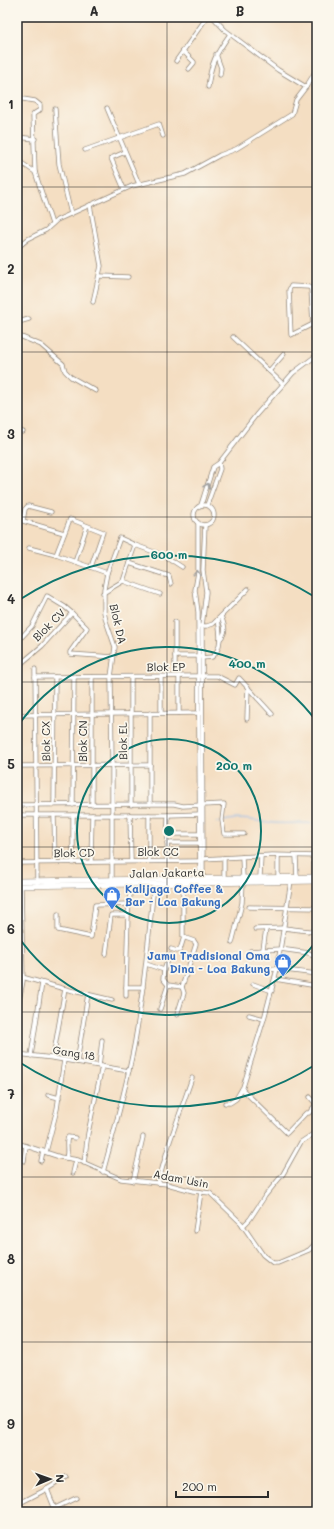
<svg xmlns="http://www.w3.org/2000/svg" width="334" height="1529" viewBox="0 0 334 1529" font-family="Mali,sans-serif">
<style>
.lines{fill:none;stroke-linecap:round;stroke-linejoin:round}
.stream{stroke:#84b6f1;stroke-width:1}
.minor-casing{stroke:#908476;stroke-width:5}
.secondary-casing{stroke:#908476;stroke-width:6}
.minor{stroke:#fff;stroke-width:3.5}
.secondary{stroke:#fff;stroke-width:5}
.oneway{stroke:#a0a0a0}
.grid{fill:none;stroke:#2b2b2b;stroke-width:1;stroke-opacity:0.55}
.ring{fill:none;stroke:#0f766e;stroke-width:2}
.labels{text-anchor:middle;stroke-width:3.5;stroke-linejoin:round;paint-order:stroke}
.street-label{font-size:11px;fill:#2b2b2b;stroke:#fbf7ec}
.shop-label{font-size:11px;font-weight:bold;fill:#366cbe;stroke:#fbf7ec;text-anchor:start}
.centre{fill:#0f766e;stroke:#fbf7ec;stroke-width:2}
.ring-label{font-size:12px;text-anchor:middle;font-weight:bold;fill:#0f766e;stroke:#fbf7ec;stroke-width:3.5;stroke-linejoin:round;paint-order:stroke}
.neatline{fill:none;stroke:#2b2b2b;stroke-width:1.5}
.grid-label{font-size:13px;text-anchor:middle;font-weight:bold;fill:#2b2b2b}
</style>
<rect width="100%" height="100%" fill="#fbf7ec"/>
<filter id="ink" filterUnits="userSpaceOnUse"><feTurbulence type="fractalNoise" baseFrequency=".025" numOctaves="2"/><feDisplacementMap in="SourceGraphic" scale="8" xChannelSelector="R" yChannelSelector="G"/><feConvolveMatrix kernelMatrix="1 2 1 2 8 2 1 2 1" color-interpolation-filters="sRGB"/></filter>
<filter id="wash" filterUnits="userSpaceOnUse"><feTurbulence type="fractalNoise" baseFrequency=".012" numOctaves="4" result="noise"/><feDisplacementMap in="SourceGraphic" scale="16" xChannelSelector="R" yChannelSelector="G"/><feGaussianBlur stdDeviation="0.9" result="paint"/><feColorMatrix in="noise" values="0 0 0 0 0 0 0 0 0 0 0 0 0 0 0 0 0 1.4 0 .05"/><feComposite in="paint" operator="in"/></filter>
<g filter="url(#wash)">
<rect width="100%" height="100%" fill="#f4dec2"/>
<g class="lines">
<g class="stream">
<path d="M224 821C240 816 258 822 274 823 288 824 302 822 317 824"/>
<path d="M216 822H221"/>
</g>
</g>
</g>
<g filter="url(#ink)">
<g class="lines">
<g class="minor-casing">
<g id="minor">
<path d="M183 51 194 62V63L189 69"/>
<path d="M216 54 221 68 220 75"/>
<path d="M176 61 207 17"/>
<path d="M311 80 317 81"/>
<path d="M208 87C211 62 216 54 230 34"/>
<path d="M306 87 317 69"/>
<path d="M17 98 35 101 40 105V110L35 113 33 115 35 172 52 224"/>
<path d="M107 108 139 184"/>
<path d="M55 109 59 164 71 214"/>
<path d="M17 137 35 139"/>
<path d="M85 150 159 124 163 136"/>
<path d="M17 160 35 172"/>
<path d="M124 189 111 158 125 152"/>
<path d="M90 205 101 266 93 302"/>
<path d="M17 248 28 239 46 230 57 220 132 186 185 174 220 155 236 149 292 114 296 100 306 87 278 70 225 30 213 17"/>
<path d="M100 276 128 277"/>
<path d="M311 289 314 292 316 322"/>
<path d="M17 320 22 321 29 319"/>
<path d="M313 324 311 289 309 287 291 286 289 290 291 335 317 322"/>
<path d="M17 335 41 345 63 364 65 371 71 377 96 391"/>
<path d="M233 337 283 384"/>
<path d="M269 371 284 354"/>
<path d="M17 431 23 432"/>
<circle cx="204" cy="515" r="10"/>
<path d="M201 505 213 467 219 463 256 415 293 373 317 355"/>
<path d="M207 505 220 469 219 463"/>
<path d="M51 512 28 506 25 509 23 521 64 533"/>
<path d="M198 523V572L195 590 198 612 200 879"/>
<path d="M135 545 165 556 182 567"/>
<path d="M29 548 56 555 107 573 104 589V612L106 621 115 647 111 677 112 765V880"/>
<path d="M56 555 70 519 103 532 91 567"/>
<path d="M75 562 87 526"/>
<path d="M129 563 169 576 171 584"/>
<path d="M123 581 160 594"/>
<path d="M103 593 123 581 135 545 120 538 107 573"/>
<path d="M17 599 19 595"/>
<path d="M175 622V656H201"/>
<path d="M200 626H207L213 624 248 589"/>
<path d="M220 639C228 631 224 625 221 616"/>
<path d="M17 642 32 626 47 596 65 607 72 613"/>
<path d="M175 656V665"/>
<path d="M202 658 212 657C223 648 220 632 218 619"/>
<path d="M17 667 42 646 72 613 87 628 70 652V654L113 657"/>
<path d="M35 669 37 883"/>
<path d="M161 676V713"/>
<path d="M35 677 202 676H217L235 685 239 678 272 714"/>
<path d="M131 677V805"/>
<path d="M179 713V676"/>
<path d="M17 715 201 713"/>
<path d="M247 719 248 687"/>
<path d="M17 766 150 765"/>
<path d="M150 804H174L183 806 224 804 222 820 224 834H244"/>
<path d="M17 805 150 804V713"/>
<path d="M54 805 55 677"/>
<path d="M73 805 74 676"/>
<path d="M92 805V677"/>
<path d="M17 815H168L202 814"/>
<path d="M17 815 18 863"/>
<path d="M54 815 55 862"/>
<path d="M73 815V863"/>
<path d="M130 815 131 861"/>
<path d="M149 815V861"/>
<path d="M168 834H200"/>
<path d="M167 843H200"/>
<path d="M296 856 297 878"/>
<path d="M242 857 243 878"/>
<path d="M224 858V879"/>
<path d="M203 859 272 855 317 856"/>
<path d="M167 861 168 815"/>
<path d="M91 862 92 815"/>
<path d="M17 863 202 861"/>
<path d="M260 877 261 856"/>
<path d="M278 877V856"/>
<path d="M314 877V856"/>
<path d="M203 879 202 626 206 592 203 570 205 525"/>
<path d="M131 884 128 915 126 987H143"/>
<path d="M249 907 317 908"/>
<path d="M58 914V930L91 937 95 905 128 904"/>
<path d="M255 929 284 928 317 932"/>
<path d="M232 943 242 903 243 882"/>
<path d="M171 949 177 951 180 950 184 937"/>
<path d="M263 949 266 929"/>
<path d="M250 951 280 949 309 953 317 957"/>
<path d="M106 954 111 915H128"/>
<path d="M170 955 164 970 163 979 168 985 182 987"/>
<path d="M146 964 164 970"/>
<path d="M256 970 277 969 317 974"/>
<path d="M22 977 65 989 53 1058"/>
<path d="M275 979 317 986"/>
<path d="M253 984 272 991"/>
<path d="M65 989 112 1000"/>
<path d="M126 996V987"/>
<path d="M160 1009 168 985"/>
<path d="M17 1010 23 981 21 886"/>
<path d="M177 1015 184 993 182 987 196 944 194 941 183 937V883"/>
<path d="M249 1015 264 1019"/>
<path d="M17 1054 53 1058 129 1071"/>
<path d="M31 1056 42 983"/>
<path d="M77 1062 88 994"/>
<path d="M99 1066 102 1040"/>
<path d="M242 1089 287 1133 306 1113H309L316 1104 310 1097"/>
<path d="M17 1095 20 1054"/>
<path d="M48 1095 59 1098"/>
<path d="M225 1103H230L236 1099 243 1087 264 1019 277 969 291 881"/>
<path d="M17 1143 60 1157 78 1160 121 1179 167 1184 193 1191 210 1193 241 1223 263 1255 273 1263H278L309 1250 317 1242"/>
<path d="M46 1152 57 1109 64 1060"/>
<path d="M66 1158C69 1150 65 1144 68 1137L75 1138"/>
<path d="M24 1161 26 1146"/>
<path d="M41 1161 43 1151"/>
<path d="M84 1163 88 1133 102 1066"/>
<path d="M103 1172C115 1128 127 1085 135 1041 144 989 149 936 154 884"/>
<path d="M73 1173 76 1160"/>
<path d="M133 1181 143 1137"/>
<path d="M158 1183 170 1141 192 1078"/>
<path d="M243 1226 250 1219 265 1196 283 1174 301 1142 313 1134 317 1129"/>
<path d="M195 1231 201 1192"/>
<path d="M47 1489 67 1477"/>
<path d="M17 1502 18 1504 47 1489 56 1512"/>
<path d="M18 1504 20 1512"/>
<path d="M55 1508 76 1498"/>
<path d="M50 1512 55 1509"/>
<path d="M312 1512 317 1504"/>
</g>
</g>
<g class="secondary-casing">
<g id="secondary">
<path d="M17 881 317 877"/>
<path d="M17 886 317 881"/>
<path d="M118 1512H131"/>
</g>
</g>
<use href="#minor" class="minor"/>
<use href="#secondary" class="secondary"/>
</g>
<defs><path id="oneway-chevron" d="M-2-3.5L2.5 0L-2 3.5" fill="none" stroke-width="1.6" stroke-linecap="round" stroke-linejoin="round"/></defs>
<g class="oneway">
<use href="#oneway-chevron" transform="translate(207 486) rotate(-71)"/>
<use href="#oneway-chevron" transform="translate(197 573) rotate(-85)"/>
</g>
</g>
<path class="grid" d="M167 17V1512M17 187H317M17 352H317M17 517H317M17 682H317M17 847H317M17 1012H317M17 1177H317M17 1342H317"/>
<g class="ring">
<circle cx="169" cy="831" r="92"/>
<path d="M317 940A184 184 0 0 1 17 935M17 727A184 184 0 0 1 317 722"/>
<path d="M315 1065A276 276 0 0 1 19 1062M19 600A276 276 0 0 1 315 597"/>
</g>
<defs>
<g id="shop-pin" transform="scale(0.9)"><path d="M0 17L-7.5 6A9.5 9.5 0 1 1 7.5 6Z" fill="#3f7fe0" stroke="#fbf7ec"/><path d="M-5-2.5h2.3a2.7 3.5 0 0 1 5.4 0H5L5.5 6h-11ZM-1.5-2.5h3a1.5 2.3 0 0 0-3 0Z" fill="#fff"/></g>
</defs>
<g fill-rule="evenodd">
<use href="#shop-pin" x="112" y="895"/>
<use href="#shop-pin" x="283" y="962"/>
</g>
<g class="labels">
<g class="street-label">
<text transform="translate(118 624) rotate(77)" y="4">Blok DA</text>
<text transform="translate(49 625) rotate(-45)" y="4">Blok CV</text>
<text transform="translate(166 667) rotate(-1)" y="4">Blok EP</text>
<text transform="translate(46 741) rotate(-91)" y="4">Blok CX</text>
<text transform="translate(83 741) rotate(-90)" y="4">Blok CN</text>
<text transform="translate(123 741) rotate(-91)" y="4">Blok EL</text>
<text x="158" y="856">Blok CC</text>
<text transform="translate(74 853) rotate(-1)" y="4">Blok CD</text>
<text transform="translate(167 873) rotate(-1)" y="4">Jalan Jakarta</text>
<text transform="translate(74 1053) rotate(9)" y="4">Gang 18</text>
<text transform="translate(181 1179) rotate(11)" y="4">Adam Usin</text>
</g>
<g class="shop-label">
<text x="125" y="893">Kalijaga Coffee &amp;<tspan x="125" dy="13">Bar - Loa Bakung</tspan></text>
<text x="270" y="960" text-anchor="end">Jamu Tradisional Oma<tspan x="270" dy="13">Dina - Loa Bakung</tspan></text>
</g>
</g>
<circle cx="169" cy="831" r="6" class="centre"/>
<g class="ring-label">
<text x="169" y="559">600 m</text>
<text x="247" y="668">400 m</text>
<text x="234" y="770">200 m</text>
</g>
<rect width="334" height="1529" fill="none" stroke="#fbf7ec" stroke-width="44"/>
<g transform="translate(50 1479) rotate(88)" stroke="#fbf7ec" stroke-width="3" paint-order="stroke">
<path d="M0-3L7 15L0 10L-7 15Z" fill="#2b2b2b"/>
<text y="-6" font-size="11" font-weight="bold" text-anchor="middle" fill="#2b2b2b">N</text>
</g>
<path d="M176 1491v6h92v-6" fill="none" stroke="#2b2b2b" stroke-width="2"/>
<text x="182" y="1491" font-size="12" fill="#2b2b2b" stroke="#fbf7ec" stroke-width="3" paint-order="stroke">200 m</text>
<rect x="22" y="22" width="290" height="1485" class="neatline"/>
<g class="grid-label">
<text x="94" y="16">A</text>
<text x="240" y="16">B</text>
<text x="11" y="109">1</text>
<text x="11" y="274">2</text>
<text x="11" y="439">3</text>
<text x="11" y="604">4</text>
<text x="11" y="769">5</text>
<text x="11" y="934">6</text>
<text x="11" y="1099">7</text>
<text x="11" y="1264">8</text>
<text x="11" y="1429">9</text>
</g>
</svg>
